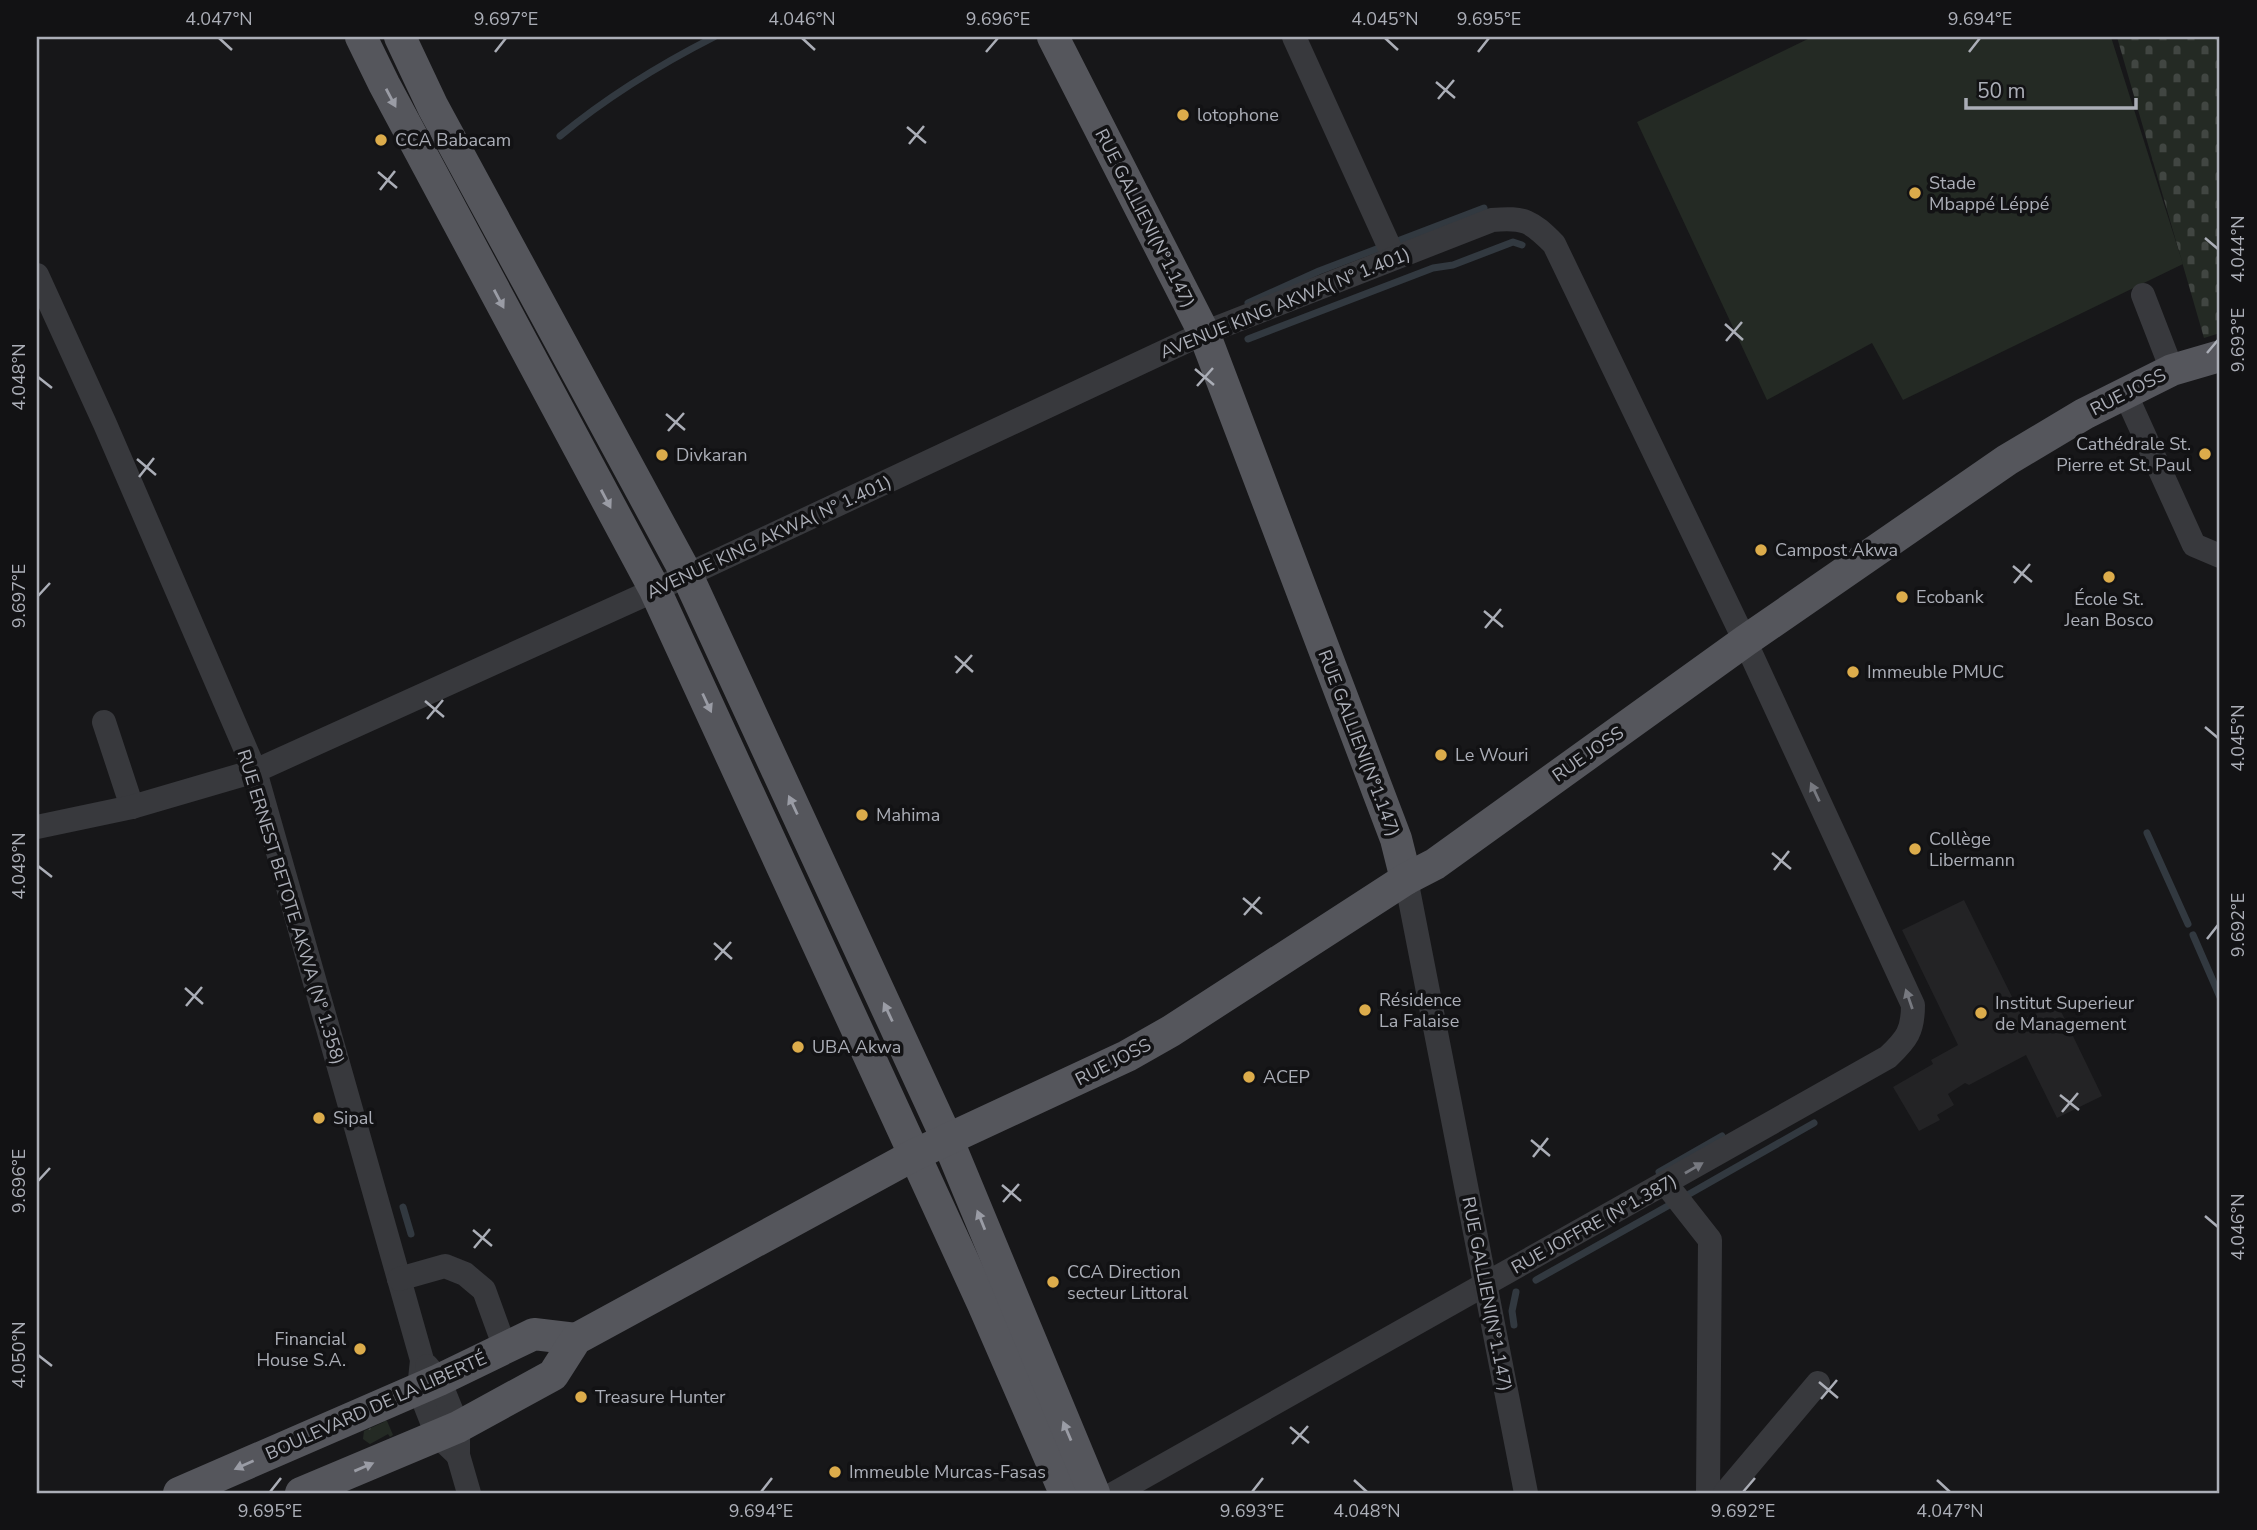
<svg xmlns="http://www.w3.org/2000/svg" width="2257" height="1530" viewBox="0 0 2257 1530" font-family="'Nunito Sans',sans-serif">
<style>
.built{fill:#232325}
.grass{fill:url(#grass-tufts)}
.cemetery{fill:url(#cemetery-stones)}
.garden{fill:#242a24}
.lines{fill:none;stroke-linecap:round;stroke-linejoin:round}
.stream{stroke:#323940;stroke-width:7}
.minor{stroke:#38393d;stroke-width:24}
.major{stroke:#55565c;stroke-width:32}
.oneway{fill:#9a9ca5}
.oneway2{fill:#777980}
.ticks{fill:none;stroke:#abaeb7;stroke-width:2.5}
.poi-dot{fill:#dcac4b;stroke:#121214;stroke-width:2.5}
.labels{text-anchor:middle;stroke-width:7;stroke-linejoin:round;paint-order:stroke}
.poi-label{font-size:18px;fill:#abaeb7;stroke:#121214;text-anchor:start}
.street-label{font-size:18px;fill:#abaeb7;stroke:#121214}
.neatline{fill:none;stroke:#abaeb7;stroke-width:2.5}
.ticks-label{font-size:18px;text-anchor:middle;fill:#abaeb7}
</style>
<defs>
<pattern id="grass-tufts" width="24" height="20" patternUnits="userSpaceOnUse" patternTransform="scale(1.75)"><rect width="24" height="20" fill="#242a24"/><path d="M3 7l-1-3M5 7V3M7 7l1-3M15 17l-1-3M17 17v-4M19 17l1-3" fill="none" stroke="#414642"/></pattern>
<pattern id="cemetery-stones" width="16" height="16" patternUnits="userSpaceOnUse" patternTransform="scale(1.75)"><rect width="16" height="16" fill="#242a24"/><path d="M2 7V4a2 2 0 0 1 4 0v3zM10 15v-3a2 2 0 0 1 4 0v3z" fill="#414642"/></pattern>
</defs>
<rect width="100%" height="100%" fill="#171719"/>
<path class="built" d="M1964 900 2023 1019 2051 1007 2050 1004 2056 1001 2102 1096 2057 1118 2026 1055 1969 1085 1965 1083 1948 1094 1954 1105 1937 1115 1940 1120 1919 1131 1893 1087 1933 1064 1931 1060 1958 1045 1902 930Z"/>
<path class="grass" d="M383 1420 387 1421 393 1435 390 1437 388 1434 370 1444 363 1439 364 1431 384 1422Z"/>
<path class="cemetery" d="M2117 37H2220V333L2204 338Z"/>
<path class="garden" d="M1812 37H2111L2183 264 1903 400 1872 343 1767 400 1637 122Z"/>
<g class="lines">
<g class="stream">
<path d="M560 136C607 97 659 65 714 37"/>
<path d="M1248 303 1319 271 1484 208"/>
<path d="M1248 339 1433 268 1453 265 1513 242 1522 245"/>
<path d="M2147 833 2188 924"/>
<path d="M2193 935 2220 997"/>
<path d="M1659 1172 1722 1136"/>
<path d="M1684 1197 1814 1123"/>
<path d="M403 1207 411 1234"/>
<path d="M1536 1280 1673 1203"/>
<path d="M1514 1325 1512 1311 1516 1292"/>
</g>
<g class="minor">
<path d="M1294 37 1394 257"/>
<path d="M37 275 105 424 255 771 422 1360 419 1389 437 1435 458 1455"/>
<path d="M2143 295 2172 370"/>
<path d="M2125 393 2194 545 2220 556"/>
<path d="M104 722 132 807"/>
<path d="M37 827 132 807 255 771 655 590 1204 333 1492 220C1525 217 1531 221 1554 244L1745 641 1913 1005C1913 1031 1907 1039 1888 1057L1115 1493"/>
<path d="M1406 879 1526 1493"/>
<path d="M1666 1184 1710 1240 1708 1493"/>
<path d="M399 1279 445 1266 465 1274 484 1290 505 1348"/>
<path d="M427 1366 439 1380 458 1427V1455L469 1493"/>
<path d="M1725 1493 1818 1383"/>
</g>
<g class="major">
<path d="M361 37 384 84 655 590 983 1304 1065 1493"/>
<path d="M400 37 433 107 687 575 948 1141 1094 1493"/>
<path d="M1053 37 1204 333 1396 839 1406 879"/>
<path d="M179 1493 439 1380 534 1334 576 1339"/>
<path d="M301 1493 458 1427 553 1375 576 1339 914 1155 1127 1056 1171 1031 1406 879 1435 864 1745 641 2007 460 2084 414 2172 370 2220 356"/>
</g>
</g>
<defs><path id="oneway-solid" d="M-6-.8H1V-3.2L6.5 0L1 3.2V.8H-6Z" transform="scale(1.75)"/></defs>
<g class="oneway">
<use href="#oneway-solid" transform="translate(391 98) rotate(62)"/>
<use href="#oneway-solid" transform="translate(499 299) rotate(62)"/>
<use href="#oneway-solid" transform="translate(606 499) rotate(62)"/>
<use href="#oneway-solid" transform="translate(707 703) rotate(65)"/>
<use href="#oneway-solid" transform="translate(793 805) rotate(-115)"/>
<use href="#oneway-solid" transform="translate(888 1012) rotate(-115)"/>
<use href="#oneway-solid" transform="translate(981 1220) rotate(-112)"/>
<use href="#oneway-solid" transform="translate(1067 1431) rotate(-113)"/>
<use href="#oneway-solid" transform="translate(244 1465) rotate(156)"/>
<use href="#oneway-solid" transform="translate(364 1467) rotate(-23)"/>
</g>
<g class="oneway2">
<use href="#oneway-solid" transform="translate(1815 792) rotate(-115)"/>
<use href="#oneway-solid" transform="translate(1909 999) rotate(-109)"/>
<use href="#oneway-solid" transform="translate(1694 1168) rotate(-30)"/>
</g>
<path class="ticks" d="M219 38 232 50M802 38 815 50M1385 38 1398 50M495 52 506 38M986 52 998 38M1478 52 1489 38M1969 52 1980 38M1436 82 1455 98M1438 99 1454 80M907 127 926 143M909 144 924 126M378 172 397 188M380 190 395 171M2205 238 2218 249M1725 324 1743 340M1726 341 1742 322M2207 353 2218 340M1195 369 1214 385M38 377 52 388M1197 386 1213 368M666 414 685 430M668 431 684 413M137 459 156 475M139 477 154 458M2013 566 2032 582M2014 583 2030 564M38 596 50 583M1484 611 1503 627M1485 628 1501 609M955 656 973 672M956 673 972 655M425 701 444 717M427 719 443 700M2205 727 2218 738M1772 853 1791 869M38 866 52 877M1774 870 1789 851M1243 898 1262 914M1244 915 1260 897M2207 939 2218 925M714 943 732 959M715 960 731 942M185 988 203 1004M186 1006 202 987M2060 1095 2079 1110M2062 1112 2078 1093M1531 1140 1550 1156M1533 1157 1548 1138M38 1181 50 1168M1002 1185 1021 1201M1003 1202 1019 1184M2205 1216 2218 1227M473 1230 492 1246M474 1248 490 1229M38 1355 52 1366M1819 1382 1838 1398M1821 1399 1837 1380M1290 1427 1309 1443M1292 1444 1308 1426M1354 1480 1367 1492M1937 1480 1950 1492M270 1492 281 1478M761 1492 772 1478M1252 1492 1263 1478M1743 1492 1755 1478"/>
<g class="poi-dot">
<circle cx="1183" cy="115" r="7"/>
<circle cx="381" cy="140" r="7"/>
<circle cx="1915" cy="193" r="7"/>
<circle cx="2205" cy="454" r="7"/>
<circle cx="662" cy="455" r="7"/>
<circle cx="1761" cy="550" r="7"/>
<circle cx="2109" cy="577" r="7"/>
<circle cx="1902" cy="597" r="7"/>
<circle cx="1853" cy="672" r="7"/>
<circle cx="1441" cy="755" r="7"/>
<circle cx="862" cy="815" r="7"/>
<circle cx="1915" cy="849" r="7"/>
<circle cx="1365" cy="1010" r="7"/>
<circle cx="1981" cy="1013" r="7"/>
<circle cx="798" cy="1047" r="7"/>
<circle cx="1249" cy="1077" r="7"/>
<circle cx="319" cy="1118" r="7"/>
<circle cx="1053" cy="1282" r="7"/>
<circle cx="360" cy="1349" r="7"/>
<circle cx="581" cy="1397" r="7"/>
<circle cx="835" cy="1472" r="7"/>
</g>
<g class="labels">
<g class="poi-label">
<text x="1197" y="121">lotophone</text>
<text x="395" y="146">CCA Babacam</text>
<text x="1929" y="189">Stade<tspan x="1929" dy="21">Mbappé Léppé</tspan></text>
<text x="2191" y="450" text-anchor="end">Cathédrale St.<tspan x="2191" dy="21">Pierre et St. Paul</tspan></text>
<text x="676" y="461">Divkaran</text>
<text x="1775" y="556">Campost Akwa</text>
<text x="1916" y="603">Ecobank</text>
<text x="2109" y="605" text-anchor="middle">École St.<tspan x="2109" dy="21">Jean Bosco</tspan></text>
<text x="1867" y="678">Immeuble PMUC</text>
<text x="1455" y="761">Le Wouri</text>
<text x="876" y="821">Mahima</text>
<text x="1929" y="845">Collège<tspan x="1929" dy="21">Libermann</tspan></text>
<text x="1379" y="1006">Résidence<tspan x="1379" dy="21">La Falaise</tspan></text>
<text x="1995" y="1009">Institut Superieur<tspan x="1995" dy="21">de Management</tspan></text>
<text x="812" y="1053">UBA Akwa</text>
<text x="1263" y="1083">ACEP</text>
<text x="333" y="1124">Sipal</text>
<text x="1067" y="1278">CCA Direction<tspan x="1067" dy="21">secteur Littoral</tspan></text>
<text x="346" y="1345" text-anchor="end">Financial<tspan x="346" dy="21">House S.A.</tspan></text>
<text x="595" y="1403">Treasure Hunter</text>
<text x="849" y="1478">Immeuble Murcas-Fasas</text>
</g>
<g class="street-label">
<text transform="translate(1145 218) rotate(63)" y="6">RUE GALLIENI(N°1.147)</text>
<text transform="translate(1285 303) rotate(-22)" y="6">AVENUE KING AKWA( N° 1.401)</text>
<text transform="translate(2128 392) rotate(-27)" y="6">RUE JOSS</text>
<text transform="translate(769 537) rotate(-25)" y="6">AVENUE KING AKWA( N° 1.401)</text>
<text transform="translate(1359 743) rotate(69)" y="6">RUE GALLIENI(N°1.147)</text>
<text transform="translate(1588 754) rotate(-35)" y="6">RUE JOSS</text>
<text transform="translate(291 907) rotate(73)" y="6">RUE ERNEST BETOTE AKWA (N° 1.358)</text>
<text transform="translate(1113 1062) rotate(-27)" y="6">RUE JOSS</text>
<text transform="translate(1594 1224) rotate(-29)" y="6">RUE JOFFRE (N°1.387)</text>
<text transform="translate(1487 1294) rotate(79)" y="6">RUE GALLIENI(N°1.147)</text>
<text transform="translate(376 1406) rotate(-24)" y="6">BOULEVARD DE LA LIBERTÉ</text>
</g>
</g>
<rect width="2257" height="1530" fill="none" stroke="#121214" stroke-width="77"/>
<path d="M1966 98v10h170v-10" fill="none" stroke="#abaeb7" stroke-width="3.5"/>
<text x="1977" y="98" font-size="21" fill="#abaeb7" stroke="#121214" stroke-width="5" paint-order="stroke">50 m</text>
<rect x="38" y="38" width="2180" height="1454" class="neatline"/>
<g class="ticks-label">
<text x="219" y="25">4.047°N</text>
<text x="506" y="25">9.697°E</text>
<text x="802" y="25">4.046°N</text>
<text x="998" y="25">9.696°E</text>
<text x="1385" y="25">4.045°N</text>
<text x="1489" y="25">9.695°E</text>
<text x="1980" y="25">9.694°E</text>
<text transform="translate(2238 249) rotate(-90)" y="6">4.044°N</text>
<text transform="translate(2238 340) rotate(-90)" y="6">9.693°E</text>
<text transform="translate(19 377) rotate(-90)" y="6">4.048°N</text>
<text transform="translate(19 596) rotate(-90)" y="6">9.697°E</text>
<text transform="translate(2238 738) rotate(-90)" y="6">4.045°N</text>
<text transform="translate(19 866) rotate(-90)" y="6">4.049°N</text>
<text transform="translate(2238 925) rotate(-90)" y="6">9.692°E</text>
<text transform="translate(19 1181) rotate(-90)" y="6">9.696°E</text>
<text transform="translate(2238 1227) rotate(-90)" y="6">4.046°N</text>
<text transform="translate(19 1355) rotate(-90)" y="6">4.050°N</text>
<text x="270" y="1517">9.695°E</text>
<text x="761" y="1517">9.694°E</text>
<text x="1252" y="1517">9.693°E</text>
<text x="1367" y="1517">4.048°N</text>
<text x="1743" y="1517">9.692°E</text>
<text x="1950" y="1517">4.047°N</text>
</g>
</svg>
